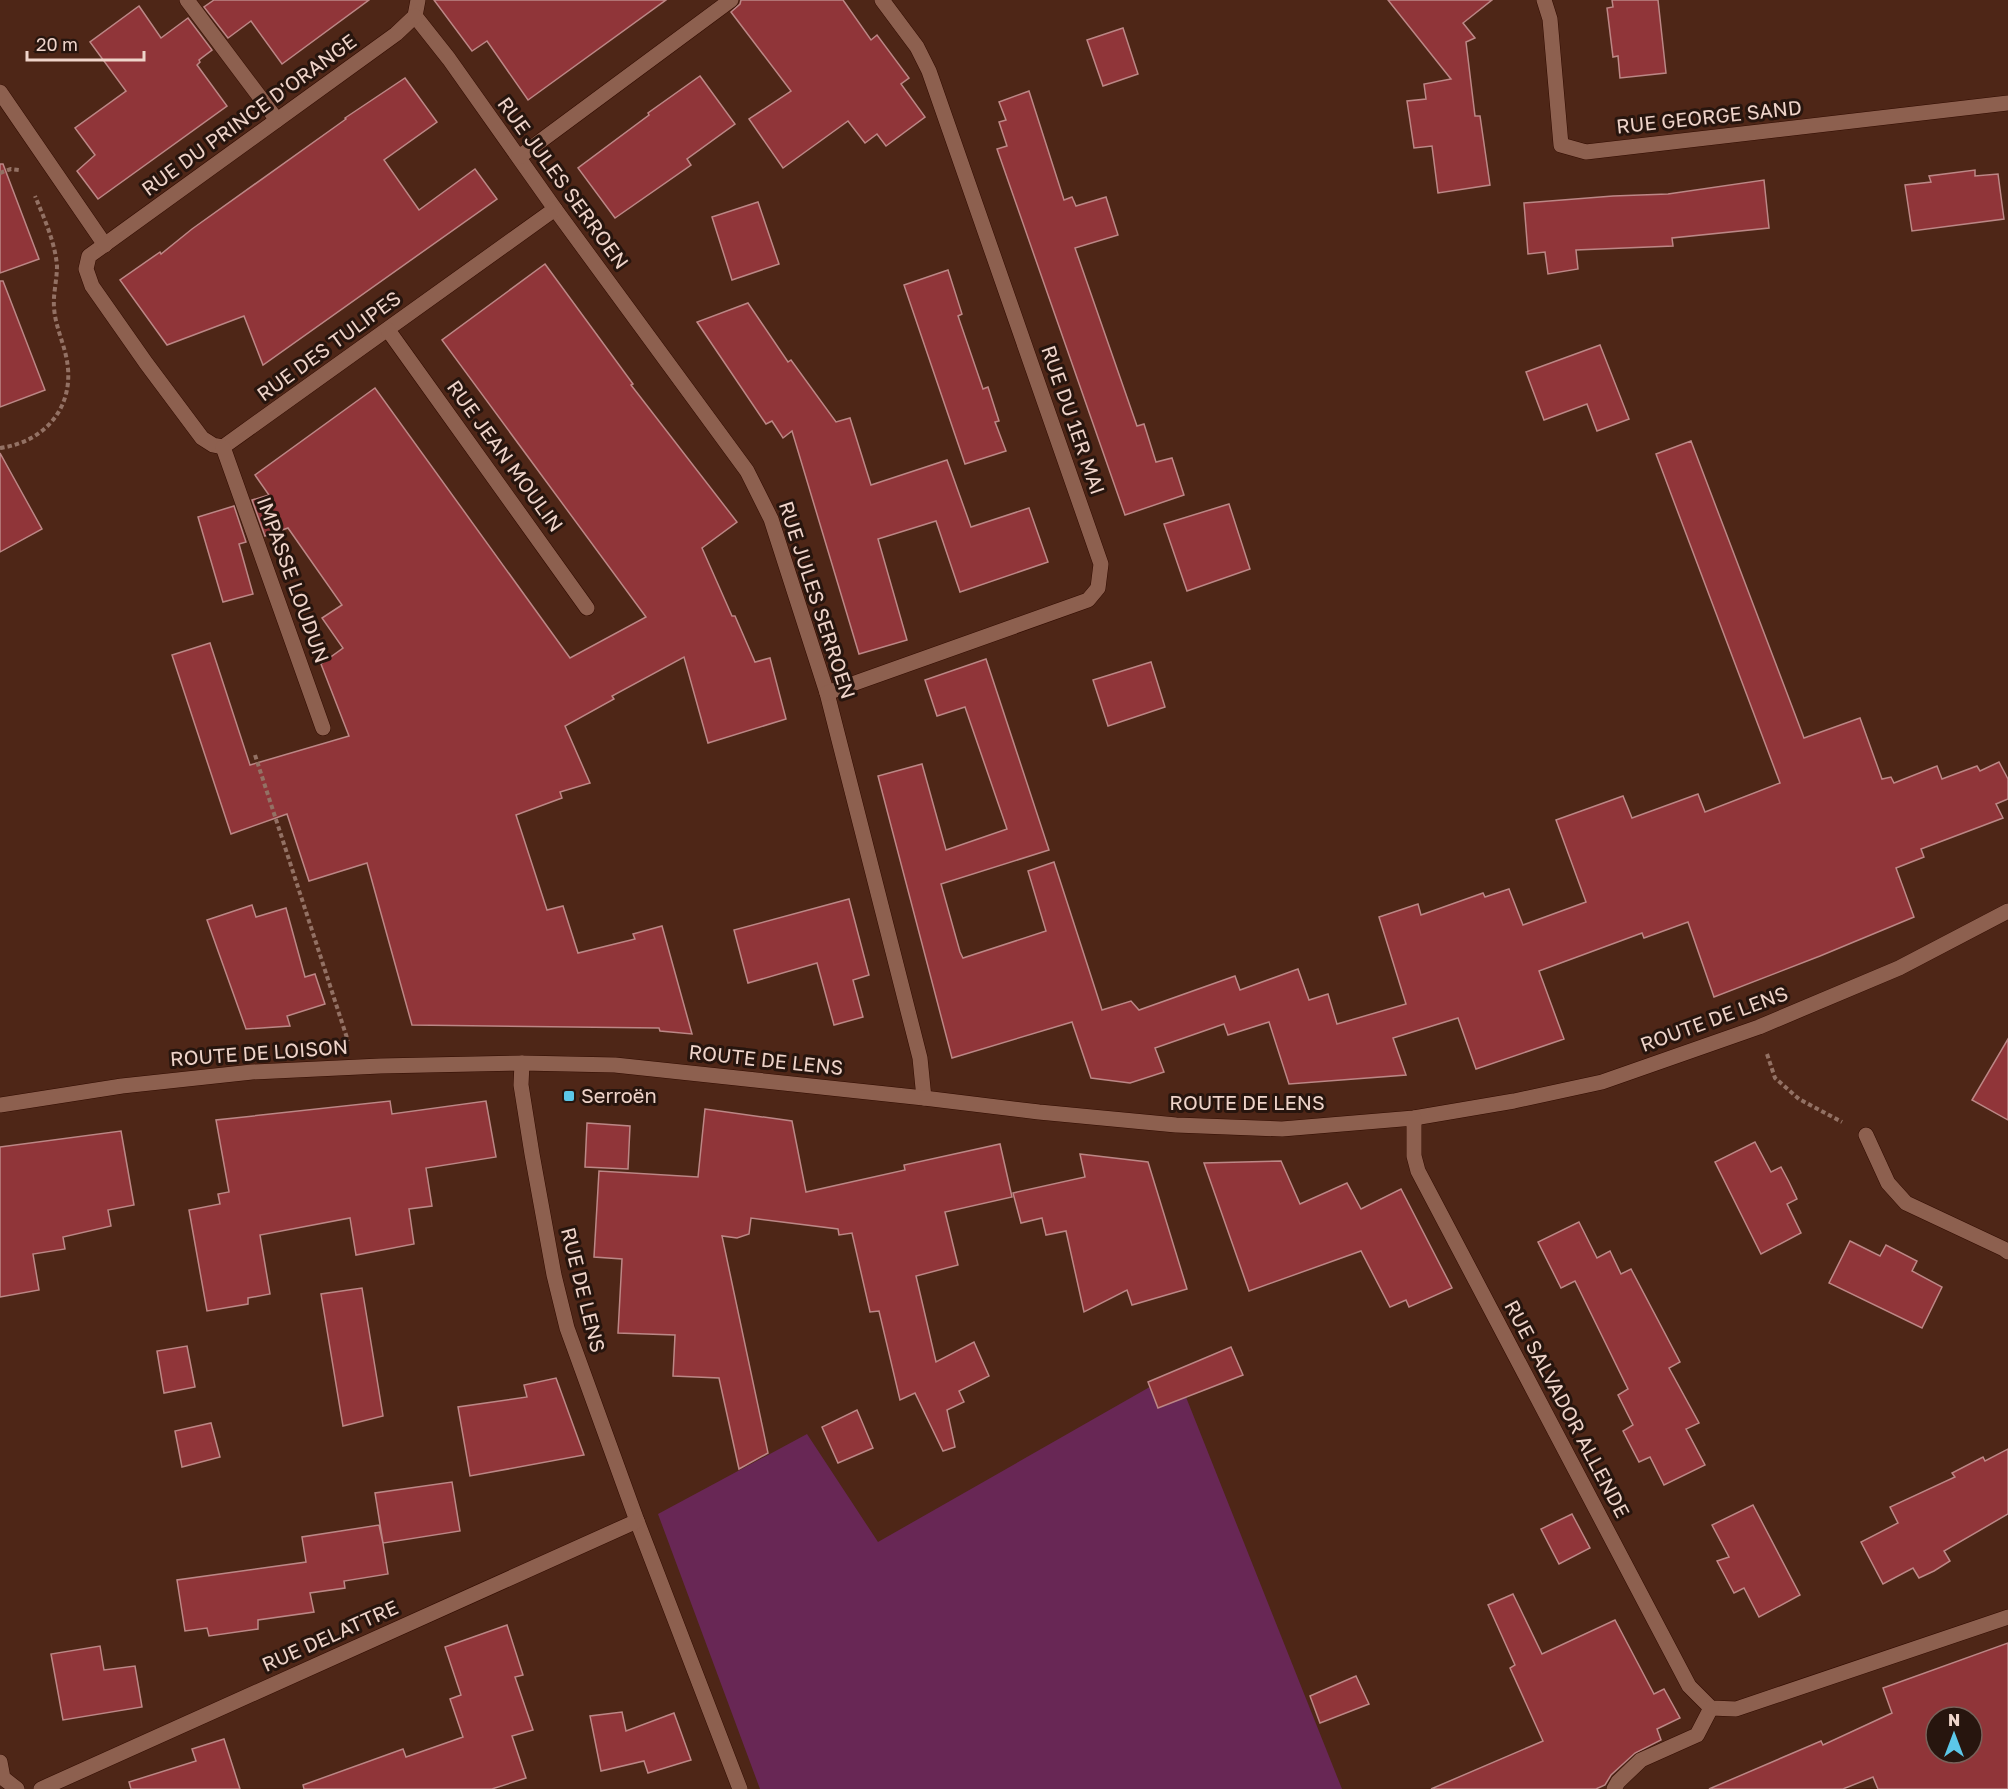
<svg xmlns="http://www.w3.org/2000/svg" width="2008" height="1789" viewBox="0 0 2008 1789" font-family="'Golos Text',sans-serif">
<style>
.green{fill:#682755}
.building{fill:#903539;stroke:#bc8786;stroke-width:1.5;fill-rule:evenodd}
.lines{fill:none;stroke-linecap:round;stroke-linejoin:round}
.minor-casing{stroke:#320c01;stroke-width:16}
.path{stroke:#937164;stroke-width:4;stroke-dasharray:4.5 3;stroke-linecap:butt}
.minor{stroke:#8d604f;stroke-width:15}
.poi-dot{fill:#5cc7e8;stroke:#27150e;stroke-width:2}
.labels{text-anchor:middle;stroke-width:6;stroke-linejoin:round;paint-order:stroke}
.street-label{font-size:20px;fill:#efd4ca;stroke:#27150e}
.poi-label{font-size:20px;fill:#efd4ca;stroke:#27150e;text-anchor:start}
</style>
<rect width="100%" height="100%" fill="#4e2617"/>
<path class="green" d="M1176 1372 1342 1789H760L658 1514 807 1434 878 1542Z"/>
<g class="building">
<path d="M214 0H369L282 64 251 21 228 38 204 7Z"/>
<path d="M434 0H666L528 100 487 41 472 51Z"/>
<path d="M741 0H843L871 40 877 35 909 78 901 84 925 117 886 146 877 134 865 143 848 121 783 168 749 119 791 91 731 12 740 4Z"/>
<path d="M1388 0H1492L1463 23 1475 38 1466 42 1475 116H1480L1490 185 1438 193 1432 146 1414 148 1407 101 1426 99 1424 84 1451 79Z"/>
<path d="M1612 0H1658L1666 73 1620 78 1618 56 1613 57 1607 8 1613 7Z"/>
<path d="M139 6 161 38 188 18 212 50 199 60 200 62 197 65 227 106 98 199 77 171 95 155 75 128 126 91 90 42Z"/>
<path d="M1123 28 1138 74 1103 86 1087 40Z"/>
<path d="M700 76 735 124 687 159 691 165 615 218 578 168 649 115 648 113Z"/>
<path d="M405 78 437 122 384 160 419 210 475 169 497 199 263 365 244 316 167 345 120 280 160 252 161 254 192 229 346 119 345 118Z"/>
<path d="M1029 91 1064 200 1072 197 1076 206 1106 197 1118 235 1075 248 1137 426 1144 424 1156 462 1172 458 1184 495 1125 515 997 149 1007 146 999 122 1006 120 999 102Z"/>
<path d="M0 164H3L39 259 0 273Z"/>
<path d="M1975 170V176L1998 174 2004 219 1912 231 1905 185 1931 182 1929 176Z"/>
<path d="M1764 180 1769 228 1672 238 1673 246 1576 250 1578 269 1548 274 1545 252 1528 254 1524 203 1613 196 1668 194Z"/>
<path d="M758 202 779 264 732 280 712 217Z"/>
<path d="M545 264 633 384 631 385 737 522 702 548 732 616H735L755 662 770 658 786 719 708 743 684 657 612 696 614 699 565 726 590 783 560 792 562 798 516 815 547 910 563 906 578 953 635 939 633 934 662 926 692 1034 660 1031 659 1028 412 1025 367 863 309 881 287 814 231 834 172 655 210 643 250 765 349 736 321 664 343 648 322 618 342 605 288 528 265 536 252 500 269 495 255 475 375 388 570 658 646 617 442 340Z"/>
<path d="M948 270 962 314 958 316 983 389 988 387 999 421 995 422 1006 451 965 464 904 285Z"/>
<path d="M0 281H3L45 390 0 407Z"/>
<path d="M748 303 788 362 791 360 836 422 850 418 871 485 947 460 971 527 1029 508 1048 562 960 592 936 521 878 539 907 640 859 654 792 431 783 438 772 421 766 424 697 322Z"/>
<path d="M1600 345 1629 419 1597 431 1587 404 1544 420 1526 372Z"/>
<path d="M1691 441 1804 738 1860 718 1882 779 1891 777 1894 783 1937 766 1942 779 1977 766 1980 771 1999 762 2008 779V799L1996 804 2003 818 1921 849 1924 857 1896 868 1914 917 1820 956 1714 997 1688 922 1644 938 1642 933 1539 971 1564 1039 1476 1069 1458 1018 1393 1038 1406 1075 1289 1084 1269 1022 1228 1035 1224 1024 1155 1048 1164 1072 1130 1083 1091 1078 1072 1022 952 1058 878 776 922 764 946 850 1007 829 965 707 937 716 925 680 986 659 1049 850 941 884 960 952 963 958 1046 931 1028 871 1054 862 1102 1010 1131 1001 1139 1010 1235 976 1240 990 1298 969 1309 1000 1328 994 1337 1024 1406 1004 1379 917 1418 904 1421 915 1483 893 1485 897 1509 889 1523 925 1586 902 1556 820 1623 796 1632 818 1698 794 1705 812 1780 783 1656 454Z"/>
<path d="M0 453 42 529 0 552Z"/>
<path d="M1229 504 1250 569 1187 591 1164 524Z"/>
<path d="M234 506 246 542 239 544 253 594 223 602 198 517Z"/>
<path d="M1151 662 1165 707 1108 726 1093 680Z"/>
<path d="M849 899 869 975 853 980 863 1017 834 1025 817 963 748 983 734 930Z"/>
<path d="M252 905 256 917 286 908 305 977 315 974 325 1004 287 1016 290 1026 246 1029 207 920Z"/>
<path d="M2008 1039V1120L1972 1100Z"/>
<path d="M390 1101 392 1114 486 1101 496 1157 426 1168 432 1206 409 1209 414 1244 356 1255 350 1218 260 1235 270 1294 248 1298V1304L207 1311 189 1210 220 1204 218 1194 229 1192 216 1120Z"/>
<path d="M705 1109 792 1121 806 1192 905 1170 904 1165 1000 1144 1012 1197 945 1212 958 1265 916 1276 936 1362 974 1342 989 1376 959 1391 964 1402 947 1410 955 1447 943 1451 915 1393 900 1400 879 1311 870 1312 852 1233 839 1235 838 1229 751 1218 749 1234 737 1238 722 1236 768 1453 739 1469 719 1378 673 1376 675 1335 618 1333 622 1259 594 1257 599 1171 698 1177Z"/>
<path d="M587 1123 630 1126 628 1169 585 1167Z"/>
<path d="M121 1131 134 1205 108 1210 111 1226 63 1237 65 1249 33 1254 39 1290 0 1297V1147Z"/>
<path d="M1755 1142 1771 1172 1781 1167 1789 1182 1797 1199 1787 1204 1801 1233 1761 1254 1715 1162Z"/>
<path d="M1080 1154 1148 1162 1187 1289 1132 1305 1127 1290 1084 1312 1066 1231 1046 1235 1042 1218 1021 1223 1013 1193 1085 1177Z"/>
<path d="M1281 1161 1300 1204 1347 1183 1361 1209 1401 1189 1452 1288 1409 1307 1406 1300 1390 1307 1361 1251 1249 1291 1204 1163Z"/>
<path d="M1579 1222 1597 1258 1610 1251 1621 1274 1631 1269 1680 1362 1669 1368 1699 1423 1686 1429 1705 1465 1664 1485 1650 1457 1639 1462 1623 1431 1633 1425 1618 1395 1628 1389 1575 1281 1561 1288 1538 1242Z"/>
<path d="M1850 1241 1880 1256 1886 1245 1917 1261 1912 1271 1942 1287 1922 1328 1829 1283Z"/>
<path d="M362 1288 383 1416 343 1426 321 1294Z"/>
<path d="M187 1346 195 1387 164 1393 157 1351Z"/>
<path d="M1231 1347 1243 1375 1158 1408 1148 1382Z"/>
<path d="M556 1378 584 1455 470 1476 458 1407 527 1397 524 1385Z"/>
<path d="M857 1410 873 1448 838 1463 822 1427Z"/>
<path d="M211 1423 220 1457 182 1467 175 1431Z"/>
<path d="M2008 1449V1514L1944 1551 1950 1561 1934 1571 1919 1578 1913 1568 1883 1584 1861 1542 1898 1523 1890 1507 1955 1477 1952 1473 1983 1457 1985 1461Z"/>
<path d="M452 1482 460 1531 383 1543 388 1574 344 1581 345 1588 310 1593 314 1612 258 1620V1629L209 1636 207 1628 185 1631 177 1580 306 1562 302 1537 379 1525 383 1543 375 1493Z"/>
<path d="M1753 1505 1800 1595 1759 1617 1744 1588 1734 1593 1725 1576 1717 1561 1729 1557 1712 1525Z"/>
<path d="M1572 1514 1590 1548 1559 1564 1541 1529Z"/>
<path d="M1513 1594 1542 1654 1615 1620 1654 1694 1664 1689 1680 1718 1657 1729 1661 1740 1635 1753 1611 1775 1605 1785 1596 1789H1431L1543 1741 1510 1668 1515 1665 1488 1605Z"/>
<path d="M507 1625 523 1675 515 1677 533 1730 512 1736 526 1778 492 1789H304L303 1785 403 1749 406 1757 463 1737 450 1699 461 1695 445 1647Z"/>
<path d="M2008 1643V1789H1878L1873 1777 1843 1789H1709L1821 1741 1823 1745 1892 1713 1883 1688ZM1936 1717H1972V1753H1936Z"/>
<path d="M100 1646 104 1670 135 1666 142 1707 63 1720 51 1654Z"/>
<path d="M1356 1676 1369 1704 1320 1723 1310 1696Z"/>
<path d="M622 1712 626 1731 674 1713 691 1760 648 1773 644 1761 601 1771 590 1716Z"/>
<path d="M224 1739 240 1789H131L129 1782 196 1761 192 1749Z"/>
</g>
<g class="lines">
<g class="minor-casing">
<g id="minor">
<path d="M187 0 277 120"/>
<path d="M418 0 415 16 449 59 555 209 747 471 771 519 827 693 920 1058 924 1098"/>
<path d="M1544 0 1550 19 1561 145 1586 152 2008 103"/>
<path d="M415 16 396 34 89 256 86 269 92 286 146 363 202 438 213 445 223 447 555 209"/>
<path d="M0 92 105 245"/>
<path d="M519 157 731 0"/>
<path d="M388 330 587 608"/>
<path d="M223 447 323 728"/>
<path d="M827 693 1088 600 1098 588 1101 564 929 71 917 47 882 0"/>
<path d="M522 1063 521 1085 532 1154 554 1275 567 1328 637 1521 740 1789"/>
<path d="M0 1105 122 1086 252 1072 380 1066 522 1063 615 1065 924 1098 1039 1112 1176 1125 1282 1129 1414 1118 1514 1101 1602 1082 1759 1027 1899 968 2008 911"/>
<path d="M1414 1118V1156L1418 1171 1689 1686 1711 1708 1736 1709 2008 1617"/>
<path d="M1866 1135 1888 1183 1906 1203 2004 1249 2008 1252"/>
<path d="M0 1762 3 1778 17 1789"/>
<path d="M41 1789 637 1521"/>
<path d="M1614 1789 1618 1782 1641 1760 1697 1735 1711 1708"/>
</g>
</g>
<g class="path">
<path d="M0 173 11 169 19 170"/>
<path d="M0 448C45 442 75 407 67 361 64 343 55 326 54 307 53 294 57 280 57 266 55 242 44 218 35 196"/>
<path d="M255 755 348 1041"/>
<path d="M1767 1054 1775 1078 1799 1099 1842 1122"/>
</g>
<use href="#minor" class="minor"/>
</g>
<rect class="poi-dot" x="563" y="1090" width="12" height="12" rx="3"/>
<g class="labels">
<g class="street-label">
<text transform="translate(249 115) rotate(-36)" y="7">RUE DU PRINCE D'ORANGE</text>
<text transform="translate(1709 117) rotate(-6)" y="7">RUE GEORGE SAND</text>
<text transform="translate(563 183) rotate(54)" y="7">RUE JULES SERROEN</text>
<text transform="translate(329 346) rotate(-36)" y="7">RUE DES TULIPES</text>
<text transform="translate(1073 420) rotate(71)" y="7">RUE DU 1ER MAI</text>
<text transform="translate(505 456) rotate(54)" y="7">RUE JEAN MOULIN</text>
<text transform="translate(293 580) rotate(70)" y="7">IMPASSE LOUDUN</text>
<text transform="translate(817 600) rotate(72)" y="7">RUE JULES SERROEN</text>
<text transform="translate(1714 1019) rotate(-20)" y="7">ROUTE DE LENS</text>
<text transform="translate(259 1053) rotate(-4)" y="7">ROUTE DE LOISON</text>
<text transform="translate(766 1060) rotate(6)" y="7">ROUTE DE LENS</text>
<text x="1247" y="1110">ROUTE DE LENS</text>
<text transform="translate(583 1290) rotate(76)" y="7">RUE DE LENS</text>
<text transform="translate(1567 1409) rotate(62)" y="7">RUE SALVADOR ALLENDE</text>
<text transform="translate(330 1636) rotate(-24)" y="7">RUE DELATTRE</text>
</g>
<g class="poi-label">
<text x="581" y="1103">Serroën</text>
</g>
</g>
<g transform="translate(1954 1735)"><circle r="28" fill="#27150e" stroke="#776159" stroke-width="1.5"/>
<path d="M0-4.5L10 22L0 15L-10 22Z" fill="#5cc7e8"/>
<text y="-9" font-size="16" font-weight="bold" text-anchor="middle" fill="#efd4ca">N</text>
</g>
<path d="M27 51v9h117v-9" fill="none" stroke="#efd4ca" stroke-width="3"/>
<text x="36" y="51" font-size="18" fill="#efd4ca" stroke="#27150e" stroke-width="4.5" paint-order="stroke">20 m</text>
</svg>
